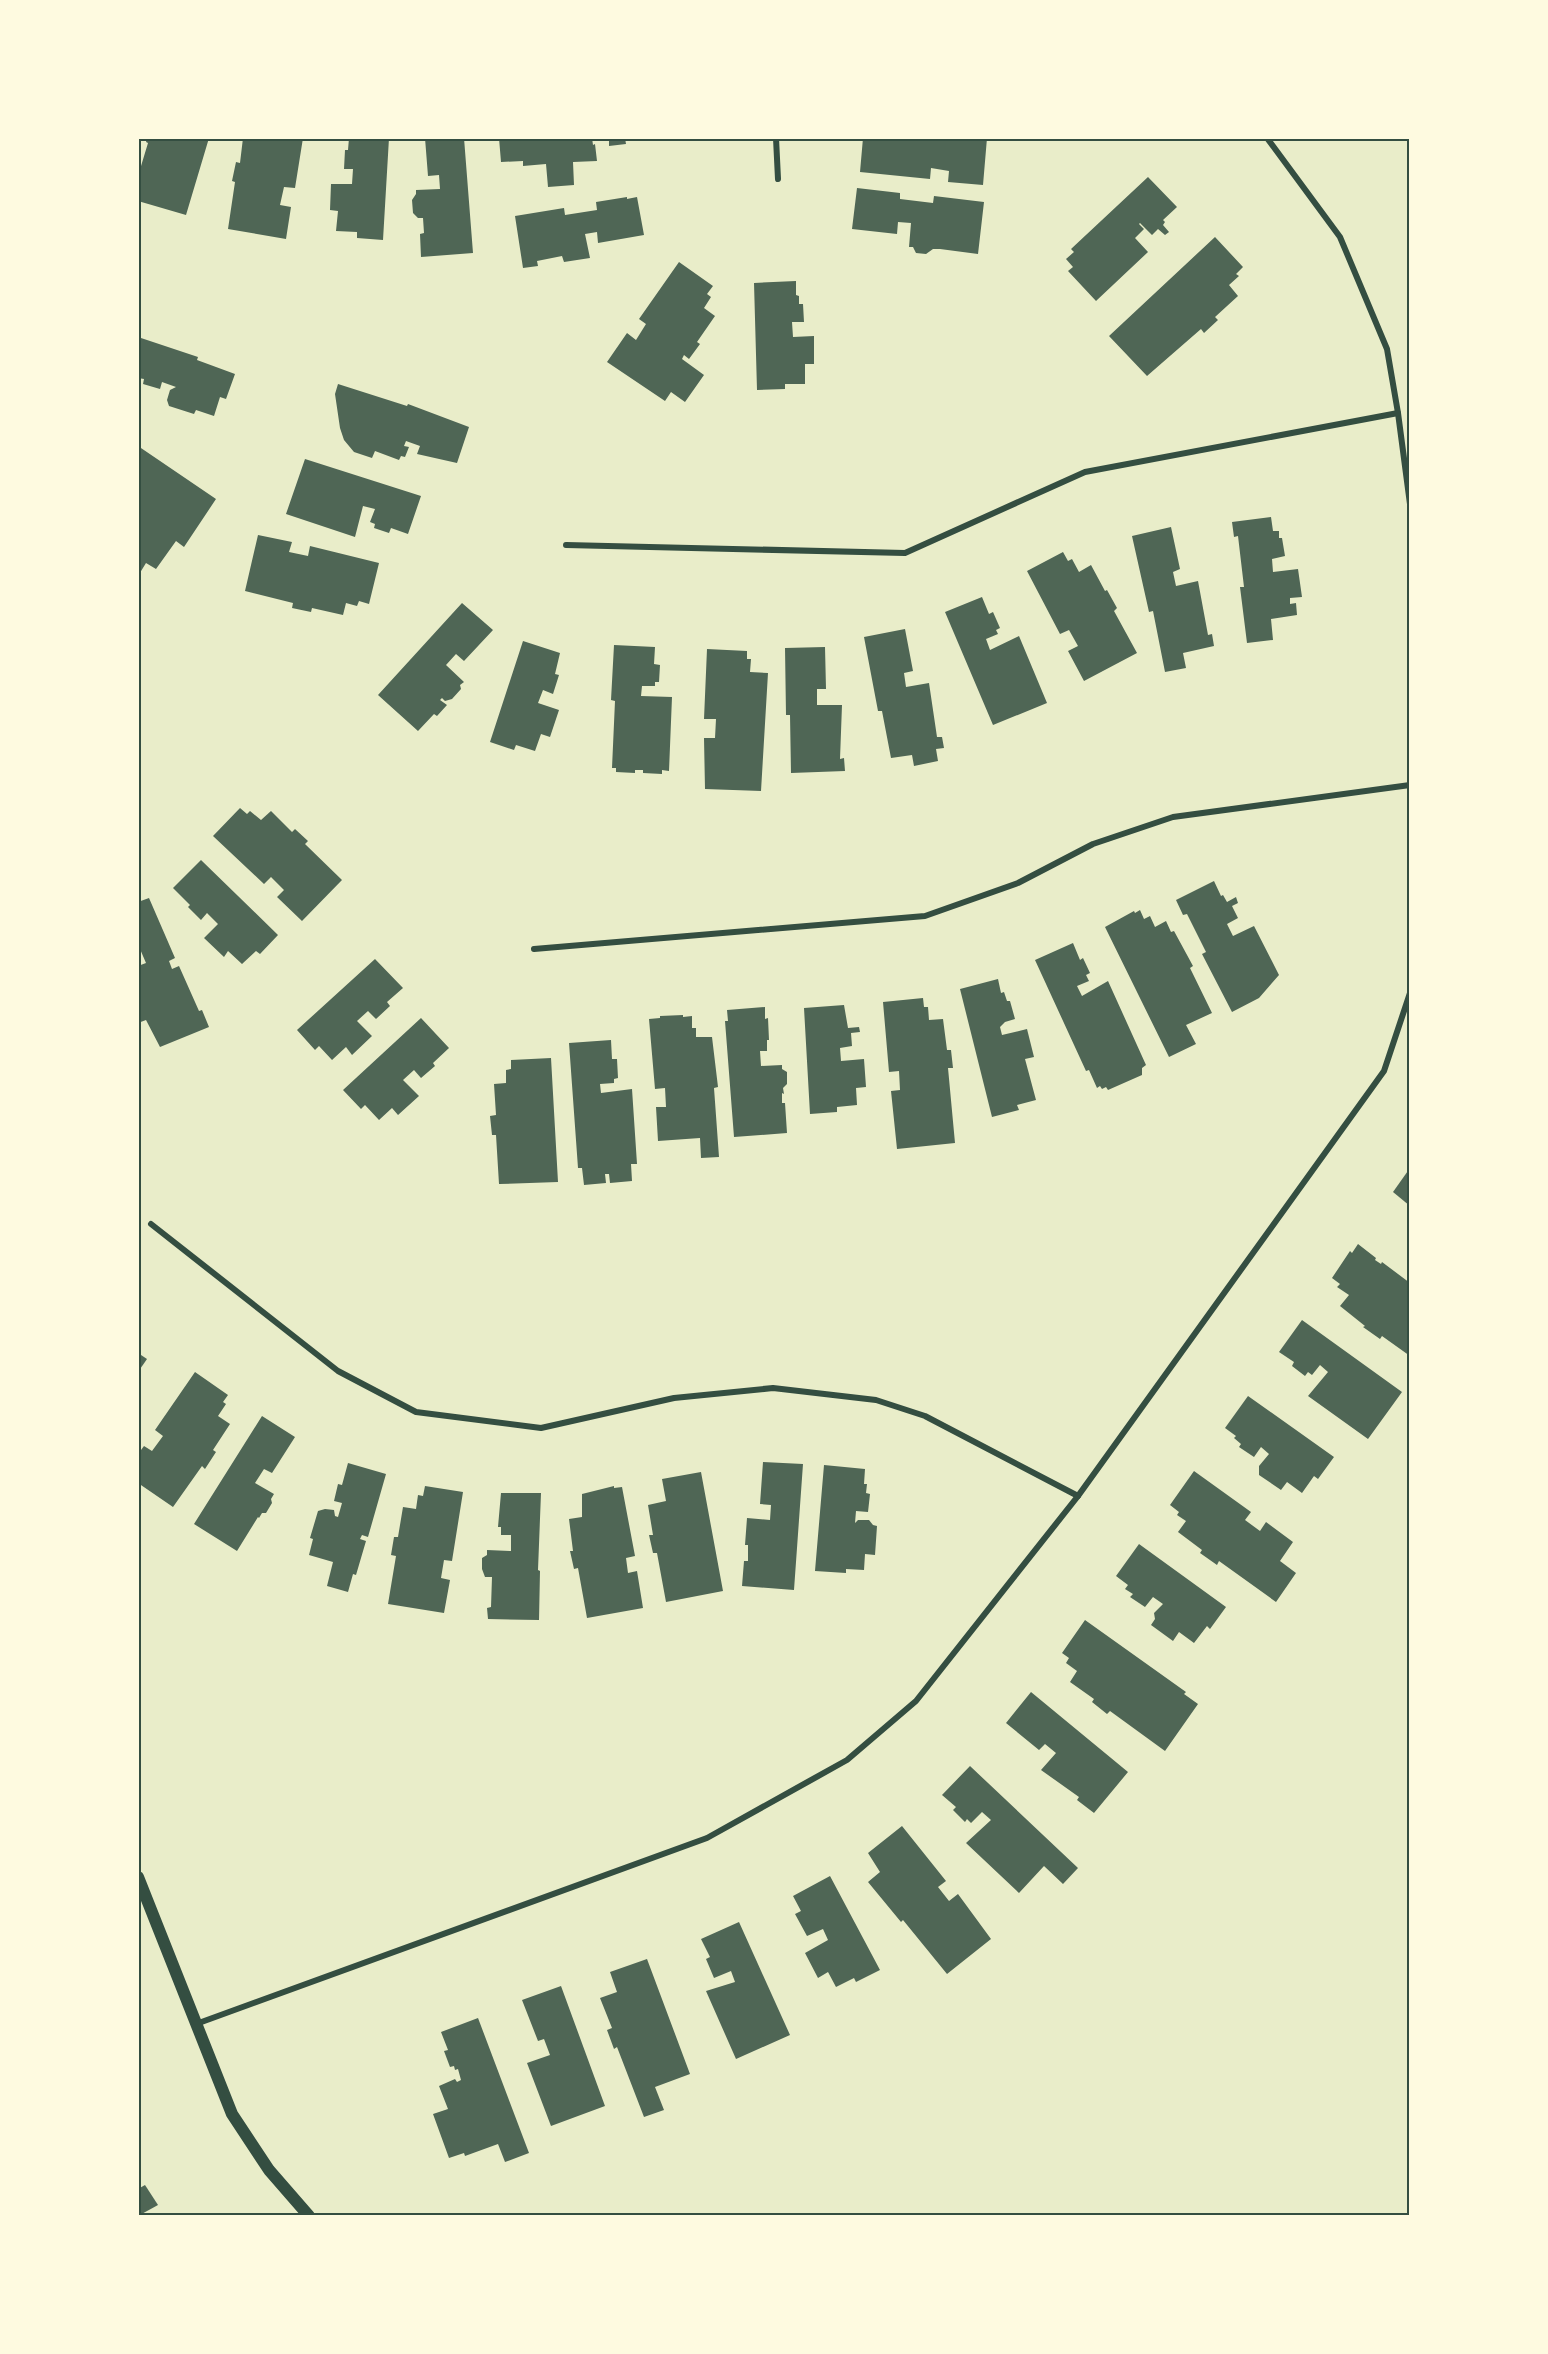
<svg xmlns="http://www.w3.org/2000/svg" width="1548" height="2354" viewBox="0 0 1548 2354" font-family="Jost,sans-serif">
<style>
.building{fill:#4f6655}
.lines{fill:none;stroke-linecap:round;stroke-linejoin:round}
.minor{stroke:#344e41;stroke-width:6}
.secondary{stroke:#344e41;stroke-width:12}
.neatline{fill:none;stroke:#344e41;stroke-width:2}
</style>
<rect width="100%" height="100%" fill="#e9edc9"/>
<g class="building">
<path d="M147 138H209L186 215 138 201V176L148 143 146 142Z"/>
<path d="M243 138H303L295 188 284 187 280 205 291 207 286 239 228 229 235 182 232 181 236 162 240 163Z"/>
<path d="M349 138H389L383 240 357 238V232L336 231 338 211 330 210 331 184H352L353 169H344L345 150H348Z"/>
<path d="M425 138H464L473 253 421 257 420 234 424 233 423 218H418L413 213 412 200 416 194V190L440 189 439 175 428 176Z"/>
<path d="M499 138H592L593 145 595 144 597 161 573 162 574 185 548 187 546 164 523 166V161L501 162Z"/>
<path d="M604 138H625L626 144 609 146V140L604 141Z"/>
<path d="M863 138H987L983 185 948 182 949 171 931 168 930 179 860 172Z"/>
<path d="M1148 177 1177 207 1163 220 1165 222 1163 225 1169 232 1165 235 1158 229 1152 235 1140 223 1139 224 1144 229 1135 238 1148 252 1096 301 1068 271 1073 267 1066 259 1074 252 1071 249Z"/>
<path d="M857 188 900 193V199L933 203 934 196 984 202 978 254 940 249H933L926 254 916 253 913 247H909L911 223 898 222 897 234 852 229Z"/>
<path d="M627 197V199L637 197 644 235 598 243 597 232 585 234 590 258 564 262 562 256 537 261 538 266 523 268 515 216 564 208 565 215 597 210 596 202Z"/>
<path d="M1215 237 1243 267 1236 274 1239 276 1229 285 1238 296 1215 317 1218 320 1204 333 1201 329 1147 376 1109 336Z"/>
<path d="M679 262 713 286 707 294 711 297 704 308 715 316 697 342 700 344 689 359 684 355 682 359 704 375 685 402 671 392 665 401 607 362 627 333 636 340 646 324 639 319Z"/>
<path d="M796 281V295L799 296V304H803L804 322H792L793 337 814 336V364H805V384H785V389L757 390 754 283Z"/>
<path d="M138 337 198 357 197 360 235 374 226 399 220 397 214 416 196 410 194 414 169 406 167 400 170 390 176 387 162 382 160 389 143 384 144 379 138 378Z"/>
<path d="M338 384 407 406 408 404 469 427 457 463 417 454 420 446 406 441 404 446 409 447 405 457 401 456 399 460 375 451 372 458 354 452 344 440 340 428 335 394Z"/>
<path d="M138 446 216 499 184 547 176 541 156 569 146 563 138 576Z"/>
<path d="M305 459 421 496 408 534 391 528 389 533 374 528 375 524 370 522 375 509 363 506 355 537 286 514Z"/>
<path d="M1271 517 1273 531H1279V538H1282L1285 556 1272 559 1273 572 1298 569 1302 597 1290 598V604L1296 603 1297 615 1271 619 1273 640 1247 643 1240 587H1244L1238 536 1234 537 1232 522Z"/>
<path d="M1171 527 1180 569 1173 572 1176 586 1198 581 1208 635 1212 634 1214 646 1183 653 1186 668 1165 672 1153 611 1149 612 1132 536Z"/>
<path d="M258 535 292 542 289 552 308 556 310 546 379 563 369 604 359 601 357 606 346 603 343 615 312 608 311 612 292 608 293 603 245 591Z"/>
<path d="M1063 552 1068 561 1072 559 1079 572 1091 565 1105 591 1107 590 1117 608 1114 611 1137 653 1084 681 1068 651 1078 646 1069 630 1060 634 1027 571Z"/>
<path d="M982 597 989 614 993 612 1000 628 996 630 998 634 986 639 990 650 1019 636 1047 703 993 725 945 612Z"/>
<path d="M462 603 493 630 464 661 456 654 446 665 464 682 460 685 461 689 452 699 445 701 442 698 440 700 447 705 437 716 434 714 418 731 378 695Z"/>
<path d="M905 629 913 671 904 673 906 687 929 683 937 737H942L944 748 936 749 938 761 914 766 912 755 891 758 882 711H878L864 637Z"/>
<path d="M523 641 560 653 555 674 559 675 553 694 543 690 538 703 559 710 550 737 541 734 535 751 516 745 514 750 490 742Z"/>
<path d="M614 645 655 647 654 664 660 665 659 682H655V686H642L641 696 672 697 669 771 662 770V774L643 773V770H635V773L616 772V768H612L615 701 611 700Z"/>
<path d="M825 647 826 689H817V705H842L840 759 844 758 845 771 791 773 790 715H786L785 648Z"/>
<path d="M707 649 747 651V659H751L750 672 768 673 761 791 705 789 704 738H715L716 719H704Z"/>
<path d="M240 808 247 814 250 811 261 820 271 811 292 832 295 829 308 841 305 844 342 880 302 921 277 897 284 890 271 877 264 884 213 836Z"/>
<path d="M201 860 278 935 260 954 256 951 242 964 228 951 224 957 204 938 218 924 207 913 201 920 188 907 190 905 173 888Z"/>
<path d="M1214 881 1221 896 1223 895 1227 902 1236 897 1238 903 1232 906 1238 918 1227 924 1233 936 1254 926 1279 975 1259 998 1232 1012 1202 954 1206 952 1187 914 1183 915 1176 900Z"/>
<path d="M149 898 175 958 169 961 172 969 179 966 199 1011 202 1010 209 1027 160 1047 146 1020 138 1023V966L146 963 140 949 138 950V902Z"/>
<path d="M1140 910 1144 919 1150 916 1155 927 1166 921 1171 932 1174 931 1193 966 1190 968 1212 1013 1186 1025 1196 1044 1169 1057 1105 927 1134 911 1135 913Z"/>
<path d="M1073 943 1080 960 1083 958 1090 973 1086 975 1089 981 1077 986 1082 996 1108 981 1146 1065 1142 1068V1075L1108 1090 1106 1087 1102 1089 1100 1086 1097 1088 1089 1070 1086 1071 1035 960Z"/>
<path d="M375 959 403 988 387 1002 390 1006 376 1019 368 1011 357 1021 372 1036 352 1055 346 1047 332 1060 319 1046 315 1050 297 1030Z"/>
<path d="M998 979 1001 993 1004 992 1007 1001H1010L1015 1019 1005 1022 1000 1027 1002 1035 1027 1029 1034 1057 1025 1059 1036 1100 1017 1105 1019 1110 992 1117 960 989Z"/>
<path d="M923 998 924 1007H928L929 1020 943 1019 947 1050H951L953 1068H948L955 1143 897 1149 891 1091 900 1090 899 1071 889 1072 883 1002Z"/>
<path d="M844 1005 848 1028 859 1027 860 1032 851 1033 852 1046 840 1048 841 1061 864 1059 866 1087 856 1088 857 1105 837 1107V1112L810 1114 804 1008Z"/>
<path d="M765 1007V1019L768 1018 769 1040H767V1051H760L761 1066 782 1065V1069L787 1072V1084L783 1088 784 1094 782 1093V1103H785L787 1133 734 1137 725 1021H728L727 1010Z"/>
<path d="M683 1015V1017L692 1016V1028H696V1037H712L718 1087 714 1088 719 1157 701 1158 700 1138 658 1141 656 1107H666L665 1088 655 1089 649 1019 660 1018V1016Z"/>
<path d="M421 1018 449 1048 433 1063 435 1066 421 1078 414 1070 403 1080 419 1096 398 1115 392 1108 379 1120 365 1105 361 1109 343 1090Z"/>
<path d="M611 1040 612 1059H617L618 1078 614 1079V1083L600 1084 601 1093 632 1089 637 1164H631L632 1181 610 1183 609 1174H605L606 1183 584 1185 582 1168H578L569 1043Z"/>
<path d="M551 1058 558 1182 499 1184 496 1135H492L490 1116 496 1115 494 1084 506 1083V1070L511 1069V1060Z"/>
<path d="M1410 1168V1206L1393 1192Z"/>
<path d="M1358 1244 1376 1258 1375 1260 1381 1264 1382 1262 1410 1283 1408 1294 1410 1296V1356L1382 1336 1380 1339 1363 1327 1365 1326 1340 1306 1349 1295 1337 1287 1340 1284 1332 1278 1350 1251 1352 1253Z"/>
<path d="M1302 1320 1402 1392 1368 1439 1308 1396 1328 1372 1320 1365 1312 1375 1308 1372 1305 1376 1292 1366 1294 1362 1279 1352Z"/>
<path d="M138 1353 147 1359 138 1372Z"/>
<path d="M195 1372 228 1395 223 1402 226 1404 218 1416 230 1424 213 1450 216 1452 205 1469 202 1466 173 1507 138 1483V1454L144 1446 152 1451 163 1436 155 1430Z"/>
<path d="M1248 1396 1334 1457 1318 1479 1314 1476 1302 1493 1287 1482 1281 1490 1259 1475V1466L1269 1454 1261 1447 1254 1457 1239 1447 1241 1444 1234 1438 1236 1436 1225 1428Z"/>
<path d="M262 1416 295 1437 272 1473 264 1469 255 1483 274 1494 271 1499 272 1503 266 1513H262L259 1518 258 1517 237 1551 194 1524Z"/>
<path d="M763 1462 803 1464 794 1590 742 1586 744 1561H748V1545H745L747 1518 770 1520 771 1505 760 1504Z"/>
<path d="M348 1463 386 1474 368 1537 362 1535 360 1539 366 1541 356 1575 353 1574 348 1592 327 1586 333 1562 309 1555 313 1539 310 1538 318 1511 325 1509 334 1510 335 1516 338 1517 342 1503 334 1501 338 1484 342 1485Z"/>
<path d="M824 1465 865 1469 864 1484H867L866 1493 870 1494 868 1512 856 1511 855 1523 858 1520H869L873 1525 877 1526 875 1555 865 1554 864 1570 846 1569V1573L815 1571Z"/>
<path d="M1194 1471 1251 1512 1245 1520 1260 1531 1266 1522 1293 1542 1280 1561 1296 1573 1276 1602 1219 1561 1217 1565 1200 1553 1202 1550 1178 1532 1186 1521 1177 1515 1179 1512 1170 1505Z"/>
<path d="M701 1472 723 1591 666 1602 657 1553H653L649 1535H653L648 1505 666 1501 662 1479Z"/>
<path d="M425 1486 463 1492 452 1561 444 1560 441 1578 450 1580 444 1613 388 1604 396 1556 391 1555 394 1537H398L403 1507 416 1509 418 1495 423 1496Z"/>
<path d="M614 1486V1488L622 1487 635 1556 626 1558 628 1573 637 1571 643 1608 587 1618 578 1568 574 1569 570 1551H573L569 1519 582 1517V1494Z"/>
<path d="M501 1493H541L538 1570 540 1571 539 1620 488 1619 487 1608 491 1607 492 1577H485L482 1569V1558L487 1555V1550L511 1551V1535H501V1527H498Z"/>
<path d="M1139 1544 1226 1607 1210 1629 1207 1626 1194 1643 1179 1632 1173 1641 1151 1625 1155 1619 1154 1613 1163 1604 1153 1597 1145 1607 1130 1597 1133 1594 1125 1589 1128 1585 1116 1576Z"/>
<path d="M1085 1620 1186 1692 1184 1694 1198 1704 1165 1751 1110 1711 1107 1714 1092 1702 1094 1699 1070 1682 1077 1671 1066 1663 1069 1658 1062 1653Z"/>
<path d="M1031 1692 1128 1772 1094 1813 1077 1800 1079 1797 1041 1770 1056 1753 1045 1744 1039 1750 1006 1723Z"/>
<path d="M970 1766 1078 1868 1063 1884 1044 1866 1019 1893 966 1843 991 1820 982 1812 971 1823 967 1819 965 1822 953 1810 956 1807 942 1795Z"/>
<path d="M902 1826 946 1881 938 1887 949 1901 958 1894 991 1939 947 1974 903 1920 901 1922 868 1882 880 1872 868 1853Z"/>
<path d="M830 1876 880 1970 856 1982 854 1978 836 1987 828 1972 818 1978 805 1953 828 1940 823 1929 807 1936 795 1914 801 1911 793 1896Z"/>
<path d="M739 1922 790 2035 736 2059 706 1991 735 1982 731 1971 714 1978 706 1959 710 1957 701 1939Z"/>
<path d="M647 1959 690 2074 655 2087 664 2110 644 2117 617 2047 614 2049 607 2030 612 2028 600 1998 617 1992 610 1972Z"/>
<path d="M561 1986 605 2106 551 2126 527 2063 550 2055 544 2039 538 2041 522 2000Z"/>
<path d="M478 2018 529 2153 505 2162 498 2144 465 2156 464 2153 449 2158 433 2114 448 2109 439 2086 455 2079 457 2082 461 2080 458 2069 455 2070 454 2066 450 2067 444 2051 448 2050 441 2032Z"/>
<path d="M145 2185 158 2205 138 2216V2189Z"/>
</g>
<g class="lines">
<g class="minor">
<path d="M776 138 778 179"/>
<path d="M1267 138 1340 237 1387 349 1398 413 1410 504"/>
<path d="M566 545 905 553 1085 472 1398 413"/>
<path d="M534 949 925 916 1018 883 1093 844 1173 817 1410 785"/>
<path d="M151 1224 338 1371 416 1412 541 1428 674 1398 773 1388 876 1400 925 1416 1078 1496"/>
<path d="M196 2024 707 1838 847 1760 916 1701 1078 1496 1384 1071 1410 993"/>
</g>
<path class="secondary" d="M138 1877 232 2114 269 2170 309 2216"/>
</g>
<rect width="1548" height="2354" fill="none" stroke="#fefae0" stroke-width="279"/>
<rect x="140" y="140" width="1268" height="2074" class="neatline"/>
</svg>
